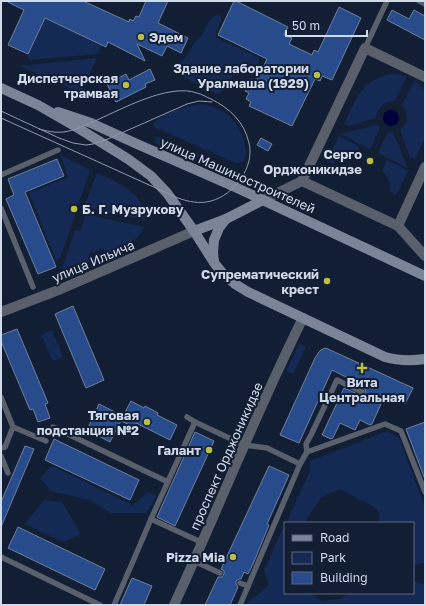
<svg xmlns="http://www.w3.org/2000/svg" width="426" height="606" viewBox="0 0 426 606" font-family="'Golos Text',sans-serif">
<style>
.green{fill:#142a54}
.water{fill:#00003b}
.building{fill:#284b8c;stroke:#6f7f9a}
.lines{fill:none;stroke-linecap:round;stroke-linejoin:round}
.service{stroke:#59606c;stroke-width:5.5}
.minor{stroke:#59606c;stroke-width:10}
.tertiary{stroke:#59606c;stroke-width:10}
.secondary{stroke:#7a8598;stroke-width:10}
.tram{stroke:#909aac;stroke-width:1}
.poi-dot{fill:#bac045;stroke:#121e34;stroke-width:1.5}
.labels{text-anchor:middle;stroke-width:4;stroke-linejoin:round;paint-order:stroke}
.poi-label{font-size:13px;font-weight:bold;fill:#d1dae9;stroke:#121e34;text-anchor:end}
.street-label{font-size:13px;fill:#d1dae9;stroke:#121e34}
</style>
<rect width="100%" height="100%" fill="#121e34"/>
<g class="green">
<path d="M217 15 220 16 221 19 216 34V38L221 40 256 56 259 58V62L253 68C248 69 243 67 240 69 230 74 228 88 219 94H216L176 73C175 70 174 70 175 67 176 63 182 62 185 58 190 51 193 44 198 38L201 37C205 29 208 19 217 15Z"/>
<path d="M45 18 102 45 98 54 30 60 28 57V54Z"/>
<path d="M97 58 81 93 20 66Z"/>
<path d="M391 74H396L407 76 395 101C384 101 377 107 376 118L349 126 344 124C357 98 360 81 391 74Z"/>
<path d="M415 80 425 91V138L415 159 410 157 400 130C409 123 409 114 402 105Z"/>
<path d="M202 104C212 106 221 109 228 115 232 118 235 123 238 127 243 135 254 164 236 163L156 128 154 126V124C158 116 180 108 189 106 193 105 198 105 202 104Z"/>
<path d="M377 125 380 128 370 149 341 134Z"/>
<path d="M388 132 393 133 408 168 378 153Z"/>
<path d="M157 136 199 155 195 161 154 143Z"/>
<path d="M339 136 360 147 355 157C346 156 339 156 333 164L327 160Z"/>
<path d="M60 155 90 170 78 205 71 203 68 211 75 215 61 256 58 259 56 260 29 193 68 177Z"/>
<path d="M206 158 227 167 228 169 227 173 225 174 202 164Z"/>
<path d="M387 160 408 171 396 195 390 192C392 183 388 177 382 171Z"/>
<path d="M97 173C112 180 134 188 142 205 145 209 145 215 146 220L84 207Z"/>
<path d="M86 214 144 227C138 243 120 249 105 255L103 248 89 254 91 261 63 273 62 272V269L75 230 80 231Z"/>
<path d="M52 330 63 357 53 361 41 335Z"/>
<path d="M299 344 306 347 293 374 286 371Z"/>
<path d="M387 431 399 438 425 507V562L415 565 414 581 425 585V605H248V602L269 585 264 571 276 543 285 525V593H309L322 601 339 599 352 593H413V523H377L380 516 376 508 340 489 321 498 306 520 309 523H286L310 471V461Z"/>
<path d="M52 466 133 505 148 492 156 496 147 513H111L89 500 51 491 40 478Z"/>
<path d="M44 500 62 502 81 534 63 542 25 524Z"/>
</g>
<circle class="water" cx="391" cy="118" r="8"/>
<g class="building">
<path d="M6 1H83L129 22 130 19 133 21 136 16 139 17 146 1H168L158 23 188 38 181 53 167 46 162 56 137 44 145 61 108 42 106 47 45 18 28 54 8 45 24 10Z"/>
<path d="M234 1H236L288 27 284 35 292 38 289 44 312 55 314 50 318 52 339 7 361 18 332 80 322 76 320 81 315 79 292 126 249 106 251 102 246 99 249 93 245 91 251 79 256 81 267 59 218 35Z"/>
<path d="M392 10 409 19 414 10 425 16V40L387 20Z"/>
<path d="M150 69 155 80 145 84 146 87 116 102 107 84 126 74 129 80Z"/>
<path d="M261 138 272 144 268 151 257 145Z"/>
<path d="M57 159 64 176 25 192 56 267 38 274 6 199 14 195 8 179Z"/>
<path d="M73 306 104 380 86 388 55 314Z"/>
<path d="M17 329 48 403 45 404 50 418 38 422 33 409 30 410 1 341V335Z"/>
<path d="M325 348 328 349 413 388 405 404 385 395 372 424 370 425 360 420 355 430 340 423 333 438 331 439 322 435 344 388 362 396 365 395 366 392 364 388 347 380 348 378 332 370 299 443 280 435 315 358 319 352 321 350Z"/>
<path d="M131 401 144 408 145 406 158 413 157 415 177 425 170 440 136 423 134 427 121 421 110 442 87 430 99 404 123 416Z"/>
<path d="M425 422V477H424L406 429Z"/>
<path d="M195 432 214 441 175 526 157 517Z"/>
<path d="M54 439 139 480 130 500 45 460Z"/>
<path d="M25 446 34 449 1 527V502Z"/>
<path d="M269 466 289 475 267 524 269 525 253 564 248 574 244 572 241 579H239L236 581V584L238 587 230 605H205L218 577H222L224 574V571L221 569Z"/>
<path d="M18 527 105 569 95 590 8 548Z"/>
<path d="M132 578 152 586 144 605H120Z"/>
</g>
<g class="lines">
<g class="service">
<path d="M419 1 425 4"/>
<path d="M365 48 387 1"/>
<path d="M1 175 58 150"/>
<path d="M1 208 33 287"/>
<path d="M1 397 13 427"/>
<path d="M187 417 195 422"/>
<path d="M53 427 168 482"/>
<path d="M1 448 5 447 13 427 46 441"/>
<path d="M307 452 306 444 311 435 337 380 362 392"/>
<path d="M1 456 8 473"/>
<path d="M300 464 307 452 385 424 401 431 425 492"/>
<path d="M151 519 203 543"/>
<path d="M1 557 100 605"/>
<path d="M194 561 220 573"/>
<path d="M240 583 248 586"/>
<path d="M114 605 134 559 151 519 195 422 244 445 267 448 300 464 240 605"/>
</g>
<g class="minor">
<path d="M302 181 398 226 425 256"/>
<path d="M263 200 302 181 365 48 425 77"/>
<path d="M398 226 425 167"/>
<path d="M1 312 61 289 194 231"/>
</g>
<path class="tertiary" d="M174 605C218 510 256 412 303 318"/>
<g class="secondary">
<path d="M1 88 38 105 78 128 128 159 151 176 167 193 194 231 215 264 224 275 235 284 248 292 385 357C399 361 411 361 425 359"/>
<path d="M58 112 91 123 137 144 235 187 425 276"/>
<path d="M194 231 226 219"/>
<path d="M214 262 213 252 214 240 219 228 226 219 263 200"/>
</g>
<g class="tram">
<path d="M1 111 59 138 73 143 86 145 93 144 108 139 187 104 199 101 212 102"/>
<path d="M1 118 178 198C189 202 200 204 211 201 234 195 255 167 249 143 244 121 229 108 211 99 206 97 202 94 197 93 169 83 122 109 97 120 86 125 74 131 63 132 54 133 47 131 39 129"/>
</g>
</g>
<g class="poi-dot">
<circle cx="141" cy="37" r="4"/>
<circle cx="317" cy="75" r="4"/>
<circle cx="126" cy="85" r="4"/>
<circle cx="370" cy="161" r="4"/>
<circle cx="74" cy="209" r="4"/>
<circle cx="327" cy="281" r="4"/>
<path d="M360 362h4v4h4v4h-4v4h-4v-4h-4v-4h4z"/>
<circle cx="147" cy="422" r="4"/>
<circle cx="209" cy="450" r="4"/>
<circle cx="233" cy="557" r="4"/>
</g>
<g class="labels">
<g class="poi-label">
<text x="149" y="42" text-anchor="start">Эдем</text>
<text x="309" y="73">Здание лаборатории<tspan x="309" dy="15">Уралмаша (1929)</tspan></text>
<text x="118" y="83">Диспетчерская<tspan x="118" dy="15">трамвая</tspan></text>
<text x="362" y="159">Серго<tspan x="362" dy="15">Орджоникидзе</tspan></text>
<text x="82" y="214" text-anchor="start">Б. Г. Музрукову</text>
<text x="319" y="279">Супрематический<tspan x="319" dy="15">крест</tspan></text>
<text x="362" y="387" text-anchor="middle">Вита<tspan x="362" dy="15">Центральная</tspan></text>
<text x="139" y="420">Тяговая<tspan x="139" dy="15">подстанция №2</tspan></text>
<text x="201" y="455">Галант</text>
<text x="225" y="562">Pizza Mia</text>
</g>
<g class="street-label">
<text transform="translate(238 175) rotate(24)" y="5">улица Машиностроителей</text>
<text transform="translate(93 261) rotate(-23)" y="5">улица Ильича</text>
<text transform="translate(226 456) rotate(-66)" y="5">проспект Орджоникидзе</text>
</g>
</g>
<rect width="426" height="606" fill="none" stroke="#d1dae9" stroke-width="4"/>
<rect x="284" y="522" width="130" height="72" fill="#121e34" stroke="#5e697c"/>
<rect x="292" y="535" width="20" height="6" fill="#7a8598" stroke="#5e697c"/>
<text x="320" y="542" font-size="12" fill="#d1dae9">Road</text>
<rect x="292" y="552" width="20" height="12" fill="#142a54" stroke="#5e697c"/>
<text x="320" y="562" font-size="12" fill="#d1dae9">Park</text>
<rect x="292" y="572" width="20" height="12" fill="#284b8c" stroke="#5e697c"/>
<text x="320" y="582" font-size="12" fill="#d1dae9">Building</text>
<path d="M286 30v6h81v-6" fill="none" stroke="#d1dae9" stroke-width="2"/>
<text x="292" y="30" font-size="12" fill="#d1dae9" stroke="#121e34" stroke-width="3" paint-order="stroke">50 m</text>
</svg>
